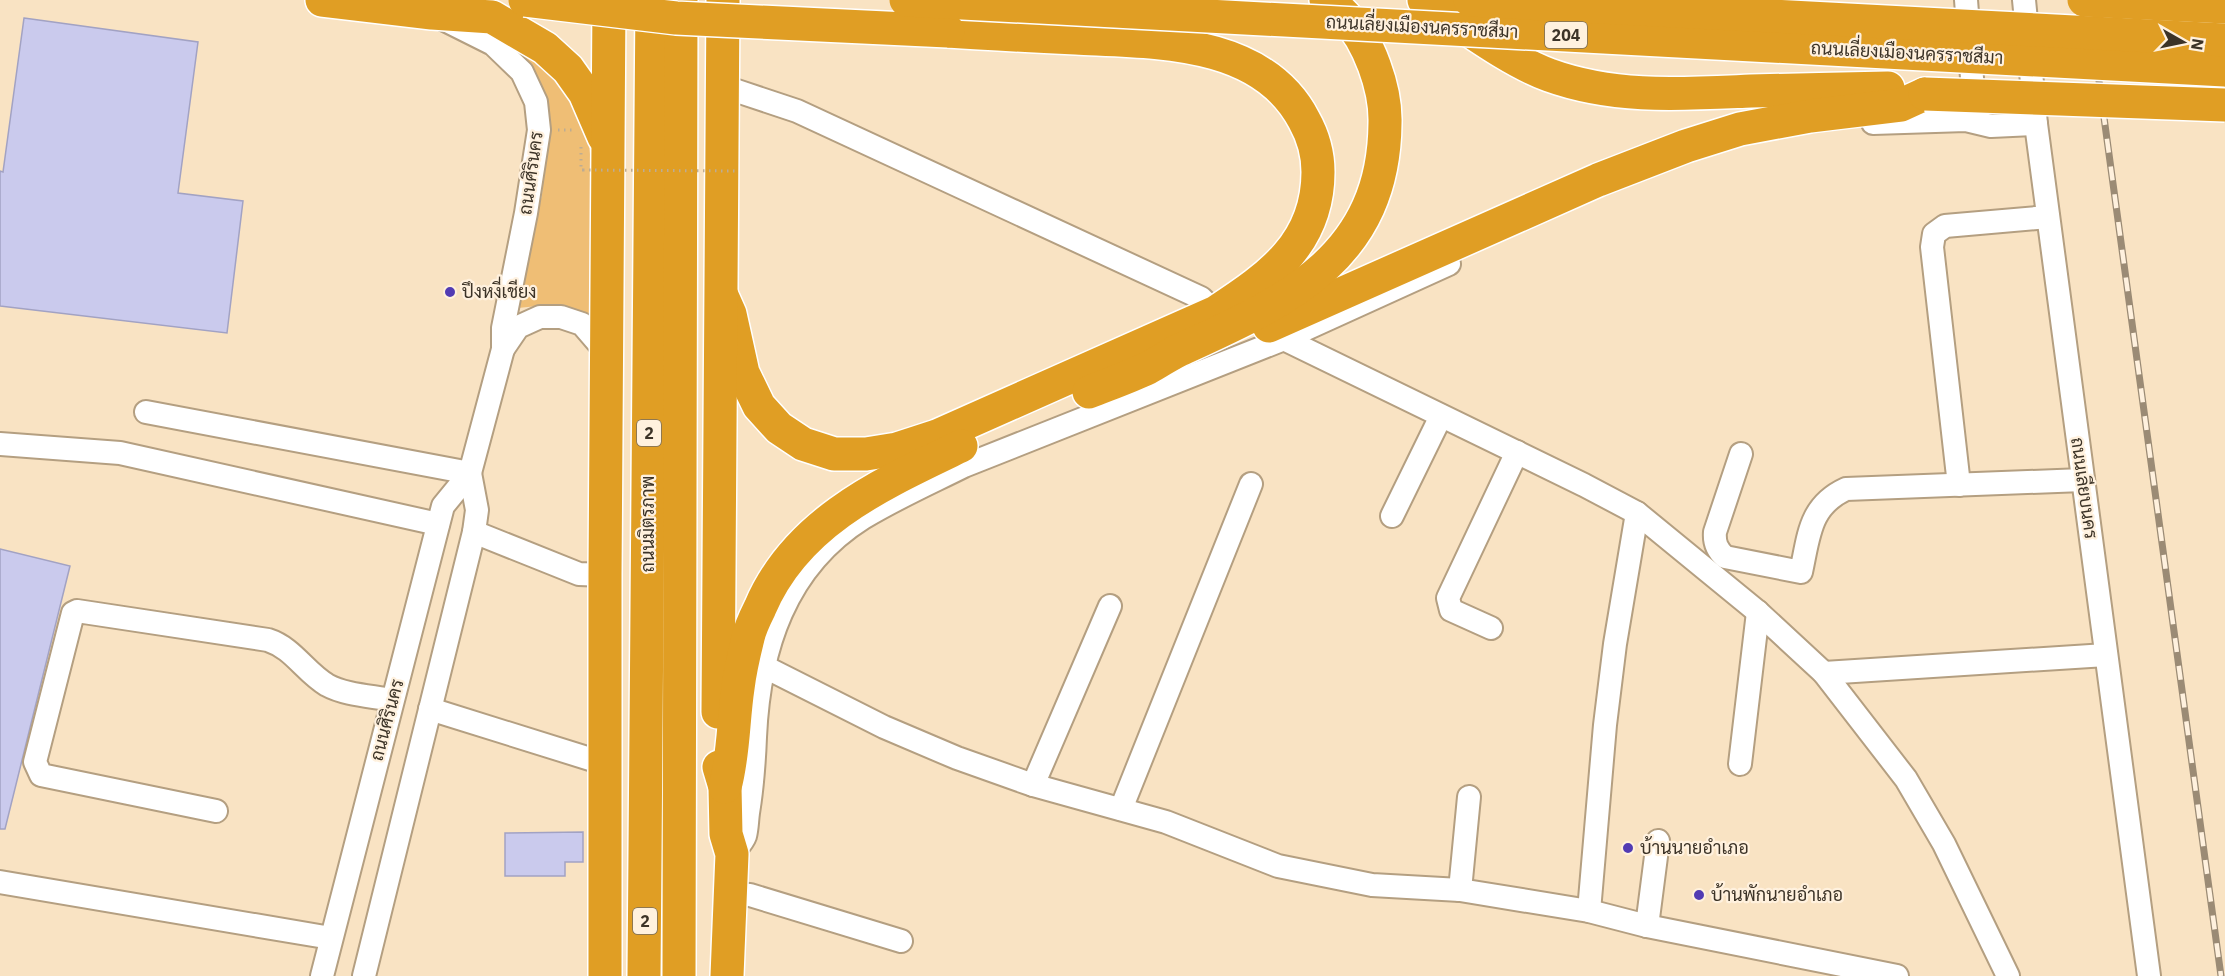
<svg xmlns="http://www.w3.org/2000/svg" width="2225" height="976" viewBox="0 0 2225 976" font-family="'IBM Plex Sans',Sarabun,sans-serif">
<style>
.green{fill:#efbe75}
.building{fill:#cacaed;stroke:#a2a2c3;stroke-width:1.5}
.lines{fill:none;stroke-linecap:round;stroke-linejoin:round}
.minor-casing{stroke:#b49f81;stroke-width:26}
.highway-casing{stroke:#fff;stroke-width:36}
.path{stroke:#beac92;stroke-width:3;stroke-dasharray:1.5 4.5;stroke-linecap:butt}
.minor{stroke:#fff;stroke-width:22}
.highway{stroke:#e09e24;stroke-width:33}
.rail-casing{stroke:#9b8b75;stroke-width:7}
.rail{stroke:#fff1de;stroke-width:4.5;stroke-dasharray:14;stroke-linecap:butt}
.highway-bridge-casing{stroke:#fff;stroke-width:36;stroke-linecap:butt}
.path-bridge{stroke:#beac92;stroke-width:3;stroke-dasharray:1.5 4.5;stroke-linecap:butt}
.highway-bridge{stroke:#e09e24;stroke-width:33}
.poi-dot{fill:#523bb3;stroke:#fff1de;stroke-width:2}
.labels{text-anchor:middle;stroke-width:4.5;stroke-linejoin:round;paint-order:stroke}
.shield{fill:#fff1de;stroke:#766c5e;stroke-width:1.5}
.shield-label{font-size:16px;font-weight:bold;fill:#3c3327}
.street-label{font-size:18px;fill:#3c3327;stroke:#fff1de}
.poi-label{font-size:18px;fill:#3c3327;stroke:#fff1de;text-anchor:start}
</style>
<rect width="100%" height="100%" fill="#f9e3c3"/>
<path class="green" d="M501 35 541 57 586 119 591 163 593 320 571 308 557 304 518 308 516 301 542 195 547 130Z"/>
<g class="building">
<path d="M24 18 198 42 178 193 243 201 227 333 0 306V171L3 172Z"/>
<path d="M0 549 70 566 5 829H0Z"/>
<path d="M583 832V862H565V876H505V833Z"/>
</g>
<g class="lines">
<g class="minor-casing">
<g id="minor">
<path d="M1966 0 1974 104 1972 108"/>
<path d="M2024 0 2036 124 2149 976"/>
<path d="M723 90 737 91 797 111 1201 298 1205 302"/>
<path d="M1873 123 1966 120 1991 126 2036 124"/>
<path d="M1276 338 1284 339 1584 485 1637 513 1758 612 1824 673 1906 779 1944 844 2008 976"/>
<path d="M503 349 518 327 540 317H561L582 324 607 353"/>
<path d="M146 412 470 473"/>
<path d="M0 444 120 453 438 524"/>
<path d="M1741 454 1715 532C1714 543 1717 550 1725 557L1801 572C1809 536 1809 506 1846 489L2083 480"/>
<path d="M1959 485 1932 247 1934 234 1945 226 2048 217"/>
<path d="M1392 516 1441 416"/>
<path d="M474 532 579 574 605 575"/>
<path d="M1491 628 1451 610 1448 598 1517 452"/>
<path d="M763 666 884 727 957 758 1033 785 1166 822 1278 866 1372 885 1460 890 1589 911 1647 926 1897 976"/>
<path d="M1824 673 2106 655"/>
<path d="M430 709 606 764"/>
<path d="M1740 764 1758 612"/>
<path d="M1033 785 1110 606"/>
<path d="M1121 809 1251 484"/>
<path d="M216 811 41 775 35 762 73 613 77 611 268 640C293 648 305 672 327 685 345 695 372 696 392 700"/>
<path d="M732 854C736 849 743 842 745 836 747 829 747 820 748 813 752 788 754 763 755 737 759 649 785 567 863 518 896 498 930 483 964 466L1284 339 1449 264"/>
<path d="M0 882 331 938"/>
<path d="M1460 890 1469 797"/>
<path d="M731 894 750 895 901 941"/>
<path d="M1589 911 1605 725 1615 644 1637 513"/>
<path d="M1647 926 1658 841"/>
<path d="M322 976 443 506 470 473 503 349V328L526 213 539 130 536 102 522 72 493 44 443 19"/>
<path d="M364 976 474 532 477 510 470 473"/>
</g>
</g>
<g class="highway-casing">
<g id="highway">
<path d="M322 0 432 13 492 17 545 48 568 69 585 93 604 137"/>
<path d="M1424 0C1462 24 1508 60 1549 75 1615 99 1682 94 1751 91 1797 90 1842 89 1888 88"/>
<path d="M722 296 730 314 743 373 759 406 779 428 803 444 834 454H866L897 449 937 436 1216 312C1271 276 1318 243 1318 172 1318 153 1313 136 1304 120 1262 39 1155 42 1076 38 1033 36 991 34 948 31"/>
<path d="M1269 326 1598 180 1686 146 1740 129 1810 116 1901 105 1925 94"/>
<path d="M1089 392C1109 384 1129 377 1148 368 1160 362 1171 353 1184 348 1290 300 1384 256 1385 123 1386 89 1369 40 1344 15 1339 9 1332 5 1326 0"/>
<path d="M718 712 723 0"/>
<path d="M719 767 725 787 726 834 732 854 727 976"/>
<path d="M725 787C734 754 733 721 738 688 740 671 744 654 748 638 750 628 755 618 760 608 796 522 882 484 961 446"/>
<path d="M605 976V575L609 0"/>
<path d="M644 976 652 0"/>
<path d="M679 976 681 0"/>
</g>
</g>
<g class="path">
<path d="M558 130H575"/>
<path d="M581 147V170H583"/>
</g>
<use href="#minor" class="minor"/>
<use href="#highway" class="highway"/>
<g class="rail-casing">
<path id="rail" d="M2088 0 2221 976"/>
</g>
<use href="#rail" class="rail"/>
<g class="highway-bridge-casing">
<g id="highway-bridge">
<path d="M525 0 676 18 948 31"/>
<path d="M906 0 2225 70"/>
<path d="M1470 0 2225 40"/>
<path d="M2084 0 2225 7"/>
<path d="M1925 94 2225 105"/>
</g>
</g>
<path class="path-bridge" d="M583 170 736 171"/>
<use href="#highway-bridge" class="highway-bridge"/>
</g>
<g class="poi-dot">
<circle cx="450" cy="292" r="6"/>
<circle cx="1628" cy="848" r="6"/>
<circle cx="1699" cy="895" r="6"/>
</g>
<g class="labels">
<g class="shield">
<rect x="1545" y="22" width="42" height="26" rx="4.5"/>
<rect x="637" y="420" width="24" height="26" rx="4.5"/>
<rect x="633" y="908" width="24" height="26" rx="4.5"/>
</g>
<g class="shield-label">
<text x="1566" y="41">204</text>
<text x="649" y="439">2</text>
<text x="645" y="927">2</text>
</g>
<g class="street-label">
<text transform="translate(1422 27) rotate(3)" y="6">ถนนเลี่ยงเมืองนครราชสีมา</text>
<text transform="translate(1907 53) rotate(3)" y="6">ถนนเลี่ยงเมืองนครราชสีมา</text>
<text transform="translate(531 173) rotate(-82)" y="6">ถนนศิรินคร</text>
<text transform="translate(2084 488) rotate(82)" y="6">ถนนเลียบนคร</text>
<text transform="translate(648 524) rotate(-90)" y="6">ถนนมิตรภาพ</text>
<text transform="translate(387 720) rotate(-75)" y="6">ถนนศิรินคร</text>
</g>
<g class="poi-label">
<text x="462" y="298">ปึงหงี่เชียง</text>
<text x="1640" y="854">บ้านนายอำเภอ</text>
<text x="1711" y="901">บ้านพักนายอำเภอ</text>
</g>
</g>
<g transform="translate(2183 42) rotate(99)" stroke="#fff1de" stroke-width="4.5" paint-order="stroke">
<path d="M0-4.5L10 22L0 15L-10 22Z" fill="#3c3327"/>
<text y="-9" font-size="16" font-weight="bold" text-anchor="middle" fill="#3c3327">N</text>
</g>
</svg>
